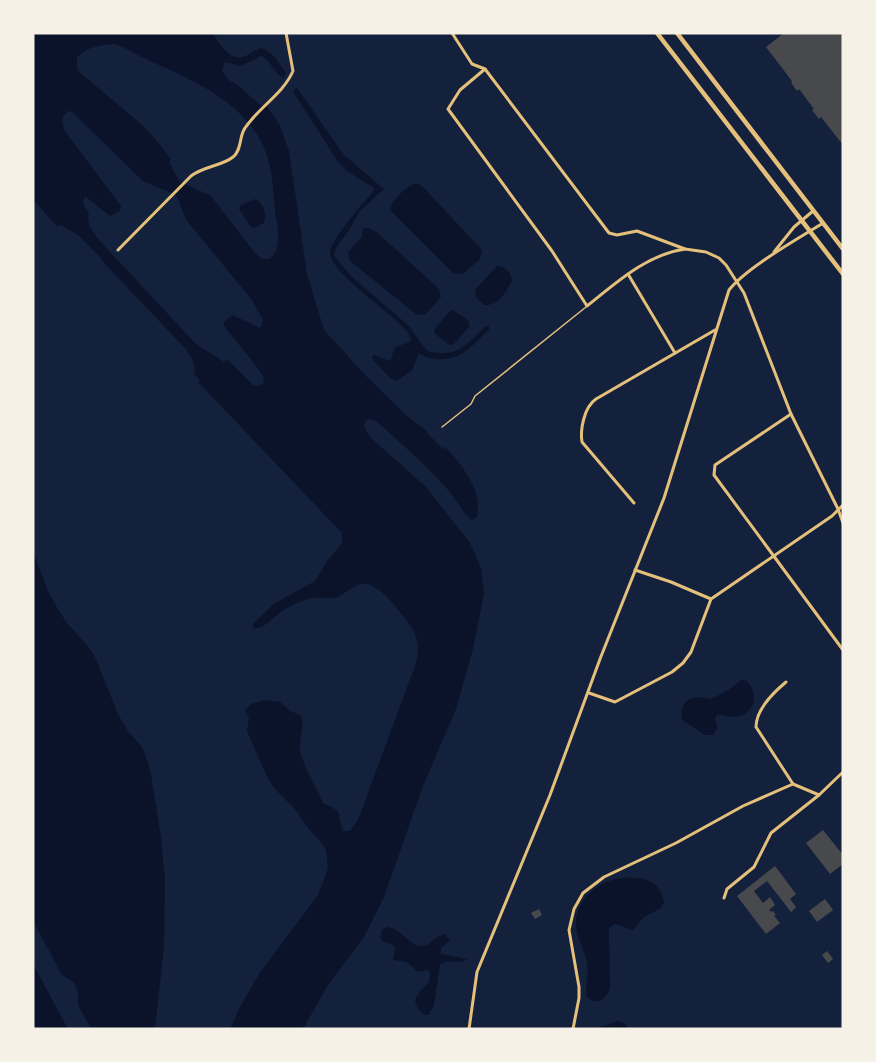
<svg xmlns="http://www.w3.org/2000/svg" width="876" height="1062" viewBox="0 0 876 1062" font-family="'DM Sans',sans-serif">
<style>
.water{fill:#0b132b;fill-rule:evenodd}
.building{fill:#48494c}
.lines{fill:none;stroke-linecap:round;stroke-linejoin:round}
.service{stroke:#e5c07b;stroke-width:1.5}
.minor{stroke:#e5c07b;stroke-width:3}
.primary{stroke:#e5c07b;stroke-width:4.5}
</style>
<rect width="100%" height="100%" fill="#14213d"/>
<g class="water">
<path d="M33 33H212C219 42 229 61 243 57 250 55 254 50 261 48 273 51 279 64 286 73L284 78C274 74 271 60 261 56L241 66 225 62 222 70 227 79 239 86 260 105 267 107 279 124 289 151 307 274 324 330 367 377 407 416 428 432 427 433 443 449 445 447C462 464 483 491 477 517L472 520C466 517 455 498 449 491 427 466 401 443 376 421L370 419 365 421 364 427 370 437 426 487 470 543 481 568 484 594 473 649 456 709 423 786 384 897 364 937 328 985 303 1029H230L240 1007 259 974 318 895 328 868 326 850 320 841 309 829 294 808 276 790 268 779 247 731 249 718 245 710 251 704 265 700 280 702 290 711 301 715C305 727 299 736 300 748 303 768 316 785 323 803 346 813 336 813 343 831H350L358 820 416 663C420 650 418 635 409 624 400 612 378 580 361 584 352 586 345 594 337 597 329 600 322 597 314 598 304 599 293 605 284 610 275 615 263 631 253 628V624L275 603 315 581 328 560 342 543V533L198 382 200 380 194 374C197 364 190 354 183 346L101 260 102 259 79 236 61 225 57 226 33 200ZM115 44C126 48 137 55 148 60 190 79 239 99 262 143 272 163 273 188 275 211 277 226 283 247 270 259H262L255 253 211 196 179 181 169 162 171 160 158 142 142 125 77 70V58C85 47 101 45 115 44ZM68 111 72 112 143 181 176 195 187 221 252 300 263 320 261 327 259 328 233 315 225 321 223 325 254 363 264 378 263 384 257 386 253 385 227 359 224 362 195 343 99 240C93 233 86 222 89 213L83 203 84 198 86 197 110 216 120 211 121 206 64 130 62 118Z"/>
<path d="M297 88 344 155 384 189 360 211 348 232 336 248 334 255 350 275 409 326 427 351C459 358 464 346 486 326H489V330C471 346 462 361 436 359 429 358 424 357 419 353L412 370 397 381 390 378 373 360 372 356 374 355 390 361 395 347 410 342 411 337C398 315 327 273 330 251 332 239 363 202 373 192L374 188 347 171 338 162 294 93V89Z"/>
<path d="M416 183 422 186 482 250 480 259 463 274 453 273 390 210C392 200 406 186 416 183Z"/>
<path d="M255 199C264 204 267 214 264 223L255 228 250 226 239 209 241 205Z"/>
<path d="M363 228H369L378 233 439 289 441 297 426 314 417 315 350 261 348 252 362 237Z"/>
<path d="M497 266C505 265 512 274 512 281 505 292 500 306 484 305L476 297 475 290Z"/>
<path d="M453 310 468 320 470 326 454 344 450 345 436 335 434 330 449 312Z"/>
<path d="M33 552 48 591 59 611 67 623 88 646 95 657 118 714 128 731 142 747 150 768 161 837 165 879 164 948 155 1029H91L78 1005V992L74 983 62 975 33 921Z"/>
<path d="M741 680 747 681C760 696 754 717 732 717 726 717 723 714 717 715L715 718 717 728 714 735H705L682 720 681 710C687 695 697 696 711 699L727 691Z"/>
<path d="M621 878C642 876 661 880 664 903L661 908 644 917 633 930 615 924 609 928 610 987C608 996 602 1003 592 1001L586 996C585 985 589 974 587 963 585 952 579 943 577 932 571 903 595 882 621 878Z"/>
<path d="M387 927C403 929 411 949 424 946 433 943 436 935 445 934L450 940 441 948V954L467 959C461 965 448 958 440 965L434 1005 429 1015H424C407 1000 419 993 429 982L430 972 427 970 418 972 407 962 393 960 395 949 393 945 382 941 380 938 382 930Z"/>
<path d="M33 964 68 1029H33Z"/>
<path d="M618 1021 624 1023 629 1029H594Z"/>
</g>
<g class="building">
<path d="M784 33H843V145L821 117 819 119 816 115 812 110 814 109 799 89 797 91 794 87 791 82 792 81 766 47Z"/>
<path d="M823 830 843 855V864L830 874 806 843Z"/>
<path d="M775 866 796 894 790 899 796 907 791 912 767 881 754 891 763 903 770 897 775 905 769 910 771 912 773 911 776 915 774 916 780 923 766 934 737 896Z"/>
<path d="M825 899 833 910 817 922 809 911Z"/>
<path d="M539 909 542 915 535 919 531 913Z"/>
<path d="M827 951 833 959 828 963 822 955Z"/>
</g>
<g class="lines">
<path class="service" d="M442 427 471 404 475 396 586 307"/>
<g class="minor">
<path d="M452 33 472 64 485 69 609 233 617 235 637 231 685 249 706 252 719 258 726 265 744 293 791 414 838 509 843 523"/>
<path d="M485 69 460 90 448 109 552 251 587 306C617 282 646 255 685 249"/>
<path d="M118 250 191 176C204 166 222 166 233 157 242 150 239 136 245 128 259 107 283 94 293 71L286 33"/>
<path d="M774 252 794 227 813 211"/>
<path d="M628 274 675 353"/>
<path d="M791 414 715 465 714 475 843 650"/>
<path d="M634 503 582 442C580 430 584 407 596 399L715 330"/>
<path d="M635 570 671 582 711 599"/>
<path d="M786 682C774 692 756 710 756 727L793 784"/>
<path d="M589 693 615 702 672 672 683 663 691 652 711 599 832 516 843 505"/>
<path d="M724 898 727 889 754 867 771 833 819 795 843 772"/>
<path d="M469 1029 477 972 550 795 600 659 664 498 729 290C747 267 798 239 823 223"/>
<path d="M573 1029 579 998V987L569 930 574 909 583 893 604 877 676 843 743 806 793 784 819 795"/>
</g>
<g class="primary">
<path d="M657 33 843 274"/>
<path d="M677 33 843 249"/>
</g>
</g>
<rect width="876" height="1062" fill="none" stroke="#f6f1e7" stroke-width="69"/>
</svg>
